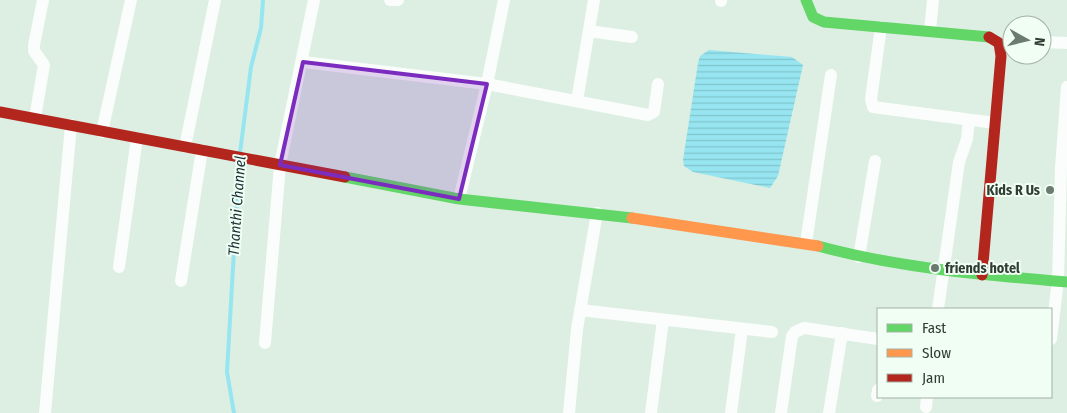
<svg xmlns="http://www.w3.org/2000/svg" width="1067" height="413" viewBox="0 0 1067 413" font-family="'Fira Sans Condensed',sans-serif">
<style>
.water{fill:url(#water-rules)}
.lines{fill:none;stroke-linecap:round;stroke-linejoin:round}
.stream{stroke:#96e5f0;stroke-width:4}
.street{stroke:#fafdfb;stroke-width:12}
.fast{stroke:#63d668;stroke-width:11}
.slow{stroke:#ff974d;stroke-width:11}
.jam{stroke:#b3261e;stroke-width:11}
.marked{fill:#7b2cbf;fill-opacity:0.2;stroke:#7b2cbf;stroke-width:4;stroke-linejoin:round}
.poi-dot{fill:#6c7b70;stroke:#f0fef4;stroke-width:2}
.labels{text-anchor:middle;stroke-width:4;stroke-linejoin:round;paint-order:stroke}
.poi-label{font-size:14px;font-weight:bold;fill:#2f3d33;stroke:#f0fef4;text-anchor:end}
.water-label{font-size:15px;font-style:italic;fill:#183035;stroke:#f0fef4}
</style>
<defs>
<pattern id="water-rules" width="6" height="5" patternUnits="userSpaceOnUse" patternTransform="scale(1.25)"><rect width="6" height="5" fill="#96e5f0"/><path d="M0 2.5h6" fill="none" stroke="#82c5ce"/></pattern>
</defs>
<rect width="100%" height="100%" fill="#dcefe2"/>
<path class="water" d="M709 50 792 57 803 65 778 176 770 188 693 172 684 166 683 160 698 63 700 56Z"/>
<g class="lines">
<g class="stream">
<path d="M240 153 251 67 261 28 263 0"/>
<path d="M234 413 227 372 239 163"/>
</g>
<g class="street">
<path d="M390 0H398"/>
<path d="M721 1V0"/>
<path d="M881 27 871 99 873 107 995 123"/>
<path d="M589 31 632 37"/>
<path d="M930 31 933 0"/>
<path d="M1042 42 1067 43"/>
<path d="M303 62 487 84 648 115 654 112 658 84"/>
<path d="M577 101 594 0"/>
<path d="M35 118 44 65 34 51V45L43 0"/>
<path d="M102 132 131 0"/>
<path d="M185 147 215 0"/>
<path d="M459 199 487 84 504 0"/>
<path d="M806 243 831 75"/>
<path d="M859 257 875 161"/>
<path d="M119 267 137 138"/>
<path d="M181 281 202 150"/>
<path d="M938 309 959 162 967 139 969 120"/>
<path d="M580 310 772 332"/>
<path d="M1051 339 1058 280 1061 168 1067 87"/>
<path d="M265 343 280 165 314 0"/>
<path d="M877 396 878 390"/>
<path d="M926 407 927 397"/>
<path d="M45 413 71 125"/>
<path d="M569 413 577 329 597 213"/>
<path d="M651 413 663 320"/>
<path d="M731 413 742 329"/>
<path d="M781 413 792 336 795 332 804 328 878 339"/>
<path d="M829 413 842 333"/>
</g>
<g class="fast">
<path d="M806 0 813 17 824 22 989 37"/>
<path d="M345 177 459 199 632 218"/>
<path d="M818 246C899 268 984 275 1067 282"/>
</g>
<path class="slow" d="M632 218 818 246"/>
<g class="jam">
<path d="M0 112 345 177"/>
<path d="M982 275 1001 56 999 43 989 37"/>
</g>
</g>
<path class="marked" d="M303 62 487 84 459 199 280 165Z"/>
<g class="poi-dot">
<circle cx="1050" cy="190" r="5"/>
<circle cx="935" cy="268" r="5"/>
</g>
<g class="labels">
<g class="poi-label">
<text x="1040" y="195">Kids R Us</text>
<text x="945" y="273" text-anchor="start">friends hotel</text>
</g>
<g class="water-label">
<text transform="translate(237 206) rotate(-86)" y="5">Thanthi Channel</text>
</g>
</g>
<rect x="877" y="308" width="175" height="90" fill="#f0fef4" stroke="#a3b1a7"/>
<rect x="887" y="324" width="25" height="8" fill="#63d668" stroke="#a3b1a7"/>
<text x="922" y="333" font-size="15" fill="#2f3d33">Fast</text>
<rect x="887" y="349" width="25" height="8" fill="#ff974d" stroke="#a3b1a7"/>
<text x="922" y="358" font-size="15" fill="#2f3d33">Slow</text>
<rect x="887" y="374" width="25" height="8" fill="#b3261e" stroke="#a3b1a7"/>
<text x="922" y="383" font-size="15" fill="#2f3d33">Jam</text>
<g transform="translate(1027 40) rotate(98)"><circle r="24" fill="#f0fef4" stroke="#a3b1a7"/>
<path d="M0-4L9 19L0 12L-9 19Z" fill="#6c7b70"/>
<text y="-8" font-size="14" font-weight="bold" text-anchor="middle" fill="#2f3d33">N</text>
</g>
</svg>
